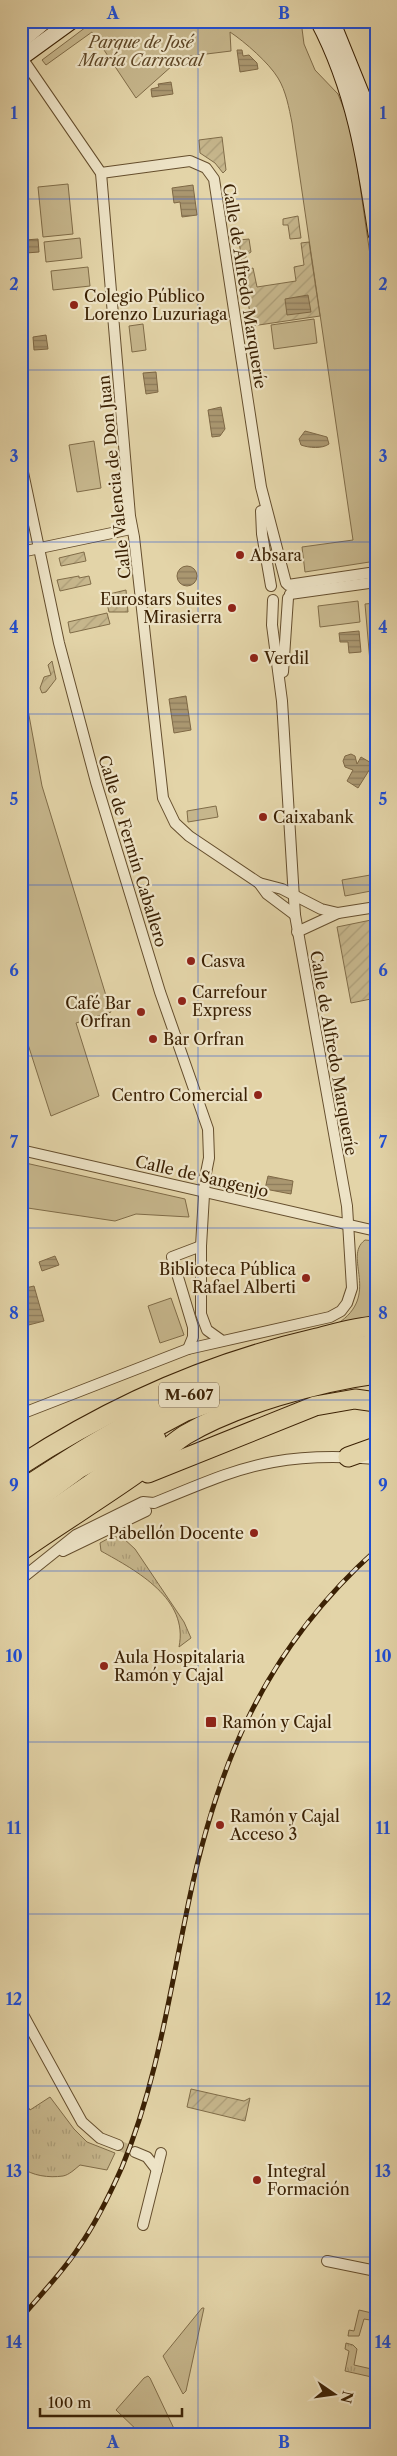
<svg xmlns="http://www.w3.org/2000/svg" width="397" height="2456" viewBox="0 0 397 2456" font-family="'Libre Caslon Text',serif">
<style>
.grass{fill:url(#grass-tufts);stroke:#806c48}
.park{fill:#c6b68c;stroke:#806c48}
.garden{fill:url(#garden-furrows);stroke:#806c48}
.water{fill:url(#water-rules);stroke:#7e6845}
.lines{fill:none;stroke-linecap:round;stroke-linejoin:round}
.street-tunnel{stroke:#c1b087;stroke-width:10;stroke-dasharray:10 5;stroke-linecap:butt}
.street-casing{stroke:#654e2d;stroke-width:12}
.secondary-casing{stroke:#3b2104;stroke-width:17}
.highway-casing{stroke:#3b2104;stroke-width:21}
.street{stroke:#ede3c6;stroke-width:10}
.secondary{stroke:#ede3c6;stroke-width:15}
.highway{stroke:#e3d4a8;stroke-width:19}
.rail-casing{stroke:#3b2104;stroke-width:5}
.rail{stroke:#ede3c6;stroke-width:3;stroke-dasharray:9;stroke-linecap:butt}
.grid{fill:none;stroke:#1d4ed8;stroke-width:1;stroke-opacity:0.55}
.poi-dot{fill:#8f2418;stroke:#ede3c6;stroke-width:2}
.labels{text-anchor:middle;stroke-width:4.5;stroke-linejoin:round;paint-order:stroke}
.shield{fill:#ede3c6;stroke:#705b3e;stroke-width:1}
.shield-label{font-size:15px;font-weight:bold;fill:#3b2104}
.park-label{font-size:16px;font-style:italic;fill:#5e4626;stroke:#ede3c6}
.street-label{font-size:16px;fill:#3b2104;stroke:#ede3c6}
.poi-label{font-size:16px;fill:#3b2104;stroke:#ede3c6;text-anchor:start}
.neatline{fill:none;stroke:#1d4ed8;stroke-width:2}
.grid-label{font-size:16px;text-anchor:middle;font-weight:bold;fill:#1d4ed8}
</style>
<defs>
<pattern id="grass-tufts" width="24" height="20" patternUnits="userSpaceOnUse" patternTransform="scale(1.25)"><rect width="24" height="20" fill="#c6b68c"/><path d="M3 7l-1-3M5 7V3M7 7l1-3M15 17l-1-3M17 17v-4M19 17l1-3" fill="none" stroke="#ab9c77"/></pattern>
<pattern id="garden-furrows" width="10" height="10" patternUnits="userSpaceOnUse" patternTransform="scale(1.25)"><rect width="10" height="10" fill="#c6b68c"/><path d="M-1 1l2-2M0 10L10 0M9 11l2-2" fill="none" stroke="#ab9c77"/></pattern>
<pattern id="water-rules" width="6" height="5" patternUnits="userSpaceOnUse" patternTransform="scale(1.25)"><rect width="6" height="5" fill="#aa9770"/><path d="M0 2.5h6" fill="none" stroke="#8c7b5a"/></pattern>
</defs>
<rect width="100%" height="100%" fill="#e3d4a8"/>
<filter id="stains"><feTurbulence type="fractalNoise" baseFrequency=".004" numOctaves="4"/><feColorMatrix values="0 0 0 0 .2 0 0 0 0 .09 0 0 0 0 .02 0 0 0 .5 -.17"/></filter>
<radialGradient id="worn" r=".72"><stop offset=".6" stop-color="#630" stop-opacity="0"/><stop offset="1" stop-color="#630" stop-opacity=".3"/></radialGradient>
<g class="grass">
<path d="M111 1537H122L135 1549 184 1622 191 1638 179 1647C189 1599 137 1571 101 1551L100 1543Z"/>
<path d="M21 2095 30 2110 50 2097 74 2129 87 2142 115 2153 107 2170 80 2165C75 2169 69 2175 63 2176 49 2178 32 2176 21 2167Z"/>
<path d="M359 2310 376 2314V2321L364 2319 359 2336H348L349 2330 354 2331Z"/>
<path d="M346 2343 353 2345 357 2349 354 2365 376 2370V2378L345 2371 349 2351 345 2349Z"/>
</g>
<g class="park">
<path d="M94 21H301L304 44 315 70 338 94 346 114 355 151 376 296V561L305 572 302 547 353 540 292 123C289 108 286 91 278 78 269 63 245 42 230 32L231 51 182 57 136 98 92 32 46 65 42 60Z"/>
<path d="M68 184 73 234 43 237 38 187Z"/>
<path d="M80 238 82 258 46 262 44 242Z"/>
<path d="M88 267 90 286 53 290 51 271Z"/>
<path d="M314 319 317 343 274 349 271 325Z"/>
<path d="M143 324 146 350 132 352 129 326Z"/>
<path d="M94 441 101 488 77 492 69 445Z"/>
<path d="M358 601 360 622 320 627 318 606Z"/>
<path d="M376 603V731L365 604Z"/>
<path d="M21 672 42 786 111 1012 76 1023 99 1096 51 1116 25 1035H21Z"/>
<path d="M216 806 218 817 188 822 187 811Z"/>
<path d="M376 874V890L345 896 342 880Z"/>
<path d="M21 1162 185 1199 189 1217 136 1214 115 1221 21 1207Z"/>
<path d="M365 1240 376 1241V1319L337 1324C382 1295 342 1257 365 1240Z"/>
<path d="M171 1298 184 1335 160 1343 148 1306Z"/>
<path d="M202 2308H204L186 2391 183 2394 163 2356Z"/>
<path d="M148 2376 150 2378 177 2435H142L116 2410 144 2378Z"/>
</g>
<g class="garden">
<path d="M222 137 226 170 223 173 215 163 200 153 199 140Z"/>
<path d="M298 216 301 238 290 239 288 225H283V219Z"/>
<path d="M249 239 251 252 246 255V262L242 264 239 240Z"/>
<path d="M309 242 320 316 252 326 243 271 253 268 257 287 296 281 294 267 304 265 301 243Z"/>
<path d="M84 552 86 561 61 566 59 558Z"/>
<path d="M79 576V578L89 576 91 584 60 591 57 580Z"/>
<path d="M126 590 128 612H109L105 595Z"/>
<path d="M107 613 110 624 70 633 68 622Z"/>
<path d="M52 661 56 679 46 692 42 693 40 688 44 677 51 675 48 665Z"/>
<path d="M376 919V998L351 1003 337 927Z"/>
<path d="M191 2089 244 2101 250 2098 245 2121 187 2107Z"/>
</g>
<g class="water">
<path d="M237 50H242L243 56 249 55 257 63 258 69 240 72Z"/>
<path d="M171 82 173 94 152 97 151 89 159 87 158 84Z"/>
<path d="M193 185 197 215 182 217 180 202 174 203 172 188Z"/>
<path d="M38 239 39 252 26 253 25 240Z"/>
<path d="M308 295 311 312 287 315 285 299Z"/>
<path d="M46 335 48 349 34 350 33 337Z"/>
<path d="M156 372 158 392 146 394 143 373Z"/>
<path d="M221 407 225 429 220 436 212 437 208 410Z"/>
<path d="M305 431 327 437 329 444C322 449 309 448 301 445L299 439Z"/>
<circle cx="187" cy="576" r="10"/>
<path d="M359 631 361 652 349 653 348 642H340L339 633Z"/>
<path d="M186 696 191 730 174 733 169 699Z"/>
<path d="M351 754 355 756 357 764 361 757 373 764 358 788 347 781 353 770 345 767 343 761 345 756Z"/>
<path d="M268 1176 293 1181 291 1194 265 1189Z"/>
<path d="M55 1256 59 1265 42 1271 39 1262Z"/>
<path d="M34 1286 44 1321 21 1327V1289Z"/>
</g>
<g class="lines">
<path class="street-tunnel" d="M118 2145 135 2152"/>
<g class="street-casing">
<g id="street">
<path d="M49 21 26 40 22 58 101 173 130 516 134 537 163 798 175 823 189 836 259 883 267 894 295 915"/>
<path d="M101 173 190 161 206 168 214 179 261 487 286 583"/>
<path d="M21 463 59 643 96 782 160 992 208 1129 209 1158 205 1178 201 1246V1314L207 1330 221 1340"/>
<path d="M261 511 262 534 271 586"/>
<path d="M21 552 131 529"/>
<path d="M288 585 376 572"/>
<path d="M290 594 376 582"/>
<path d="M283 672 288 598"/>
<path d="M259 883 282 889 321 909 338 913"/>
<path d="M297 932 338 913 376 907"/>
<path d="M21 1150 376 1231"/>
<path d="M188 1349 193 1337V1327L172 1257 201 1246"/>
<path d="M21 1414 188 1349 330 1317 341 1311 347 1303 352 1288 347 1206 295 915 282 701 272 625 273 600"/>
<path d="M63 1551 146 1511"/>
<path d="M21 1579 76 1535 143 1502 154 1503C192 1488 232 1469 273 1462 306 1456 342 1456 376 1459"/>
<path d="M21 2011 82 2122 100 2138 118 2145"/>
<path d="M135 2152 147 2157 157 2170"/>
<path d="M143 2225 161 2153"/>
<path d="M327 2261 376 2271"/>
</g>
</g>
<g class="secondary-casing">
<g id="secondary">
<path d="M318 21C354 89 365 160 376 234"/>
<path d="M332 21 362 95 376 156"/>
<path d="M21 32 37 21"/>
<path d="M21 58 72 21"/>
</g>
</g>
<g class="highway-casing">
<g id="highway">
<path d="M348 1457 376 1447"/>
<path d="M21 1465C110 1407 210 1363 313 1339 334 1334 354 1327 376 1326"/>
<path d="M148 1473 315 1406 355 1399 376 1402"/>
<path d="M21 1490C67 1460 112 1431 161 1407 228 1374 303 1354 376 1344"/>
<path d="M21 1511 78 1469 186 1411 240 1391 338 1367 376 1361"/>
<path d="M21 1532 156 1439"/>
<path d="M21 1551C58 1525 97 1501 134 1475 152 1462 167 1447 185 1435 236 1405 317 1382 376 1374"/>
</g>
</g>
<use href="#street" class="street"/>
<use href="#secondary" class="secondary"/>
<use href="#highway" class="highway"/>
<g class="rail-casing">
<path id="rail" d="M21 2318C40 2295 63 2272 79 2247 96 2223 110 2194 122 2167 155 2088 168 2003 185 1920 214 1771 261 1653 376 1550"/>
</g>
<use href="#rail" class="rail"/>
</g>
<path class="grid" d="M198 21V2435M21 199H376M21 370H376M21 542H376M21 714H376M21 885H376M21 1056H376M21 1228H376M21 1400H376M21 1571H376M21 1742H376M21 1914H376M21 2086H376M21 2257H376"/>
<g class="poi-dot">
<circle cx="74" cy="305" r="5"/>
<circle cx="240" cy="555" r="5"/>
<circle cx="232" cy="608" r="5"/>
<circle cx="254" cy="658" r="5"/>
<circle cx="263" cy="817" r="5"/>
<circle cx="191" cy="961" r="5"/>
<circle cx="182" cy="1001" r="5"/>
<circle cx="141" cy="1012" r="5"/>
<circle cx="153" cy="1039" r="5"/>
<circle cx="258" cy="1095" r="5"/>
<circle cx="306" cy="1278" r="5"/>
<circle cx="254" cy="1533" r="5"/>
<circle cx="104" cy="1666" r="5"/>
<rect x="205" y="1716" width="12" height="12" rx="2.5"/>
<circle cx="220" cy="1825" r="5"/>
<circle cx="257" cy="2180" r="5"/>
</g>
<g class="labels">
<rect class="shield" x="159" y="1382.5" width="60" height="25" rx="4"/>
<g class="shield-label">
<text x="189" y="1400">M-607</text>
</g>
<g class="park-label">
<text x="141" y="48">Parque de José<tspan x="141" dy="18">María Carrascal</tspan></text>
</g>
<g class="street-label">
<text transform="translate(245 286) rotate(81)" y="6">Calle de Alfredo Marqueríe</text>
<text transform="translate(114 477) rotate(-96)" y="6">Calle Valencia de Don Juan</text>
<text transform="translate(133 851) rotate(73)" y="6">Calle de Fermín Caballero</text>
<text transform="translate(334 1053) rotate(80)" y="6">Calle de Alfredo Marqueríe</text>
<text transform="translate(202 1176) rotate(13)" y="6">Calle de Sangenjo</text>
</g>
<g class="poi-label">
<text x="84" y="302">Colegio Público<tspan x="84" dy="18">Lorenzo Luzuriaga</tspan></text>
<text x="250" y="561">Absara</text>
<text x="222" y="605" text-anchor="end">Eurostars Suites<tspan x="222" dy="18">Mirasierra</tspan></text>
<text x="264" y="664">Verdil</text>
<text x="273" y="823">Caixabank</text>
<text x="201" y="967">Casva</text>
<text x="192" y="998">Carrefour<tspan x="192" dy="18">Express</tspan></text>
<text x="131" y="1009" text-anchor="end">Café Bar<tspan x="131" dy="18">Orfran</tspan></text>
<text x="163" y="1045">Bar Orfran</text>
<text x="248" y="1101" text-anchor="end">Centro Comercial</text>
<text x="296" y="1275" text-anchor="end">Biblioteca Pública<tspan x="296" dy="18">Rafael Alberti</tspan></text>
<text x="244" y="1539" text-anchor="end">Pabellón Docente</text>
<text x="114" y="1663">Aula Hospitalaria<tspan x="114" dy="18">Ramón y Cajal</tspan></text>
<text x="222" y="1728">Ramón y Cajal</text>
<text x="230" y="1822">Ramón y Cajal<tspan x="230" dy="18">Acceso 3</tspan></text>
<text x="267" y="2177">Integral<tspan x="267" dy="18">Formación</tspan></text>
</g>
</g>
<rect width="397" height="2456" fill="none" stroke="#e3d4a8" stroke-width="55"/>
<g transform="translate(334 2394) rotate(103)" stroke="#ede3c6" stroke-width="4" paint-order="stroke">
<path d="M0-4L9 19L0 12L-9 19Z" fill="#3b2104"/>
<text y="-8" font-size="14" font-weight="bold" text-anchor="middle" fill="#3b2104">N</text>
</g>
<path d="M40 2408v8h142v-8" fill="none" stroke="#3b2104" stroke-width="2.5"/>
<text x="48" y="2408" font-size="15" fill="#3b2104" stroke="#ede3c6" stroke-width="4" paint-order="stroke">100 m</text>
<rect x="28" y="28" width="342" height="2400" class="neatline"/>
<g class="grid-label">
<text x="113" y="19">A</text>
<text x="284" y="19">B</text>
<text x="14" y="119">1</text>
<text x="383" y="119">1</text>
<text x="14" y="290">2</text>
<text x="383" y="290">2</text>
<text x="14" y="462">3</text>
<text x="383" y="462">3</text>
<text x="14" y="633">4</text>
<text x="383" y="633">4</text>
<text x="14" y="805">5</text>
<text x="383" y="805">5</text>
<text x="14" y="976">6</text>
<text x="383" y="976">6</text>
<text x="14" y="1148">7</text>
<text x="383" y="1148">7</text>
<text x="14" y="1319">8</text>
<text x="383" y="1319">8</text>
<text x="14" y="1491">9</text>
<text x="383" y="1491">9</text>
<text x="14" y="1662">10</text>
<text x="383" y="1662">10</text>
<text x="14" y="1834">11</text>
<text x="383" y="1834">11</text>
<text x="14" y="2005">12</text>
<text x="383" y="2005">12</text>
<text x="14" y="2177">13</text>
<text x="383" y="2177">13</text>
<text x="14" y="2348">14</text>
<text x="383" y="2348">14</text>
<text x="113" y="2448">A</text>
<text x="284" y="2448">B</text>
</g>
<rect width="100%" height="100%" filter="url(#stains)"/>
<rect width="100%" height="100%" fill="url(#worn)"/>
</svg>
